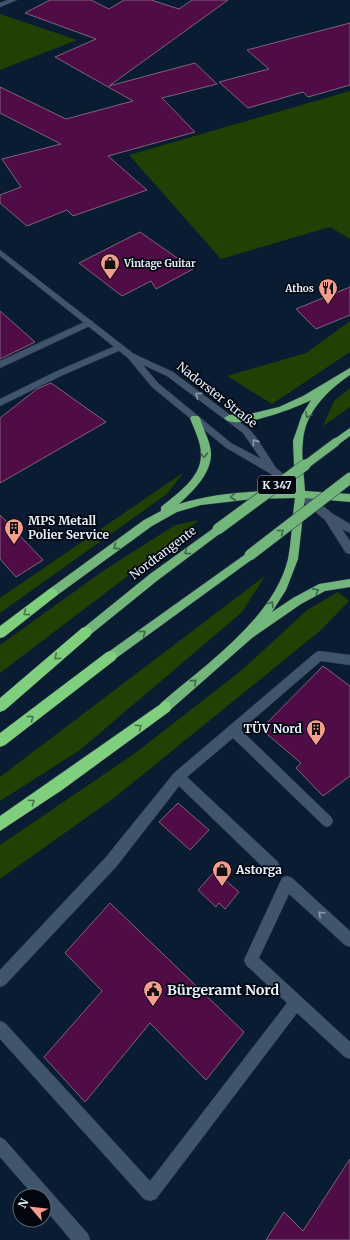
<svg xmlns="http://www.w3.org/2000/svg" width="350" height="1240" viewBox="0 0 350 1240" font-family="Merriweather,serif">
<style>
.green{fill:#224003}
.building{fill:#500c46;stroke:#7f6378}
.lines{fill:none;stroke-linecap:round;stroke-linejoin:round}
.service-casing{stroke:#2e3546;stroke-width:1}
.minor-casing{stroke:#2e3546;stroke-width:1}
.tertiary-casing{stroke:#2e3546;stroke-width:1}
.trunk-casing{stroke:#2e3546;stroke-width:1}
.motorway-casing{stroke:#2e3546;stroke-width:1}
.service{fill:#40556c;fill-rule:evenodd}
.minor{fill:#40556c;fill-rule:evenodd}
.tertiary{fill:#40556c;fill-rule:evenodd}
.trunk{fill:#73b67b;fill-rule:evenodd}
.motorway{fill:#80cf7f;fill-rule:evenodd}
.trunk-bridge-far1-casing{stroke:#2e3546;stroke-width:10;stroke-linecap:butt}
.trunk-bridge-casing{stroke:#2e3546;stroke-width:12;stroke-linecap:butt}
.trunk-bridge-far1{stroke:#73b67b;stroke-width:8}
.trunk-bridge{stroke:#73b67b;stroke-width:11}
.oneway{stroke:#8b9bad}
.oneway2{stroke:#40674a}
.oneway3{stroke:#47754d}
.labels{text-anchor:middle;stroke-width:3.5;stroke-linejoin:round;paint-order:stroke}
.far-poi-label{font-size:10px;font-weight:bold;fill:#e7f1fd;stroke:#02070f;text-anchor:start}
.shield{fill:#02070f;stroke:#a2abb6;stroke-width:1}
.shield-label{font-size:11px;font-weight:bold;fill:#e7f1fd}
.street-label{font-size:12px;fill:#e7f1fd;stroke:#02070f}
.poi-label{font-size:12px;font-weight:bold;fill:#e7f1fd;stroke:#02070f;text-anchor:start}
.near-poi-label{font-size:14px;font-weight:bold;fill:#e7f1fd;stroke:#02070f;text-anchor:start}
</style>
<rect width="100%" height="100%" fill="#091c31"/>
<g class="green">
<path d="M0 14 77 40 0 70Z"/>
<path d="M350 91V239L330 227 221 259 129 155Z"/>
<path d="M350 321V352L272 404 227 376 306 353Z"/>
<path d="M350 388V407L323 426 334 401Z"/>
<path d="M184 472 167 494 0 613V598Z"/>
<path d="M199 520 166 547 0 673V645L103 571 175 525Z"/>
<path d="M265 576 242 612 80 750 0 801V777Z"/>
<path d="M338 592 349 601 321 630 114 798 0 879V845L134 754 242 670 307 610Z"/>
</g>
<g class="building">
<path d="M50 0H91L109 9 124 0H151L179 9 192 0H228L109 86 195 63 217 84 162 98 195 132 108 156 147 190 73 216 67 210 27 226 0 203V195L21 187 2 159 61 144 0 113V87L66 119 133 101 55 57 96 39 25 13Z"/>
<path d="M350 23V85L308 97 303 92 248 108 219 82 269 69 247 50Z"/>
<path d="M140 232 193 269 156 289 151 281 122 296 79 263Z"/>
<path d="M350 287V315L316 329 296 309Z"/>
<path d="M0 311 35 342 0 359Z"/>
<path d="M51 383 106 422 0 483V418L37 389Z"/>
<path d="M0 515 43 560 16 577 0 559Z"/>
<path d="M323 666 350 686V776L323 796 296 768 301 763 261 729Z"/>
<path d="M178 803 209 830 190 850 159 822Z"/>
<path d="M215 871 239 892 225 909 219 903 216 907 198 890Z"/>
<path d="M110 903 244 1032 206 1080 150 1023 85 1102 44 1057 102 991 65 953Z"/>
<path d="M350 1159V1240H266L284 1212 303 1231Z"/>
</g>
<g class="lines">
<g class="service-casing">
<g id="service">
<path d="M89 320 92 321 93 323 92 325 0 368V361Z"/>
<path d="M120 344 124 347 123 349 63 375 0 406V399L57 371Z"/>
<path d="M319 651 350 655V665L321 661 241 730 331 817 333 821 331 825 327 827 323 825 233 738 187 777 278 862 280 867 278 872 273 874 268 872 179 786 116 867 5 985 0 987V970L106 857 174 773 315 653Z"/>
<path d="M287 876 292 878 350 931V947L345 945 289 894 259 958 350 1042V1059L345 1057 297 1013 156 1199 150 1201 144 1199 0 1039V1021L5 1023 150 1181 287 1003 246 965 244 960 282 878Z"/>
</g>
</g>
<g class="minor-casing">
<g id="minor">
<path d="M8 0H17L0 7V3Z"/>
<path d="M0 1137 5 1140 88 1234 90 1240H71L44 1208V1196H34L0 1157Z"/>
</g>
</g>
<g class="tertiary-casing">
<path id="tertiary" d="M0 250 134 354 173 372 249 429 256 437 276 468 333 514 350 524V533L342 529 350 541V554L346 553 325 520 271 474 225 447 152 387 128 358 0 256ZM143 365 167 376 243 433 261 459 231 443 158 383Z"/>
</g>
<g class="trunk-casing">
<g id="trunk">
<path d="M350 368V375C328 390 305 412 303 441 301 457 304 474 305 491L350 494V502L305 498 298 559 286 590 272 612 293 598 319 584 350 579V587L325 591 301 604 252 638 169 711 165 712 161 711 159 707 161 703C205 665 274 618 288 559 292 539 292 518 295 498L253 499 201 505 177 512 152 526 56 596 52 597 48 596 47 593 48 590 144 520 161 511V507C177 494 202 477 201 454 201 442 194 429 190 418L192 416H198L200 418C203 430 211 442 211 454 211 474 193 491 179 504 217 492 256 491 295 490L293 441 302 415 311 400C298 407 235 432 224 418L229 415 254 413 279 407 303 396Z"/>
<path d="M350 428V436L339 444H333L331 442 333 440Z"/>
<path d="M218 525 222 526 223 529 222 532 158 580 90 635 86 637 82 635 80 632 82 629 150 574Z"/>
<path d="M250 551 254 552 255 555 254 558 115 659 111 661 107 659 105 656 107 653Z"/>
</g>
</g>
<g class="motorway-casing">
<g id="motorway">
<path d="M52 588 56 590 58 593 56 596 4 637 0 638V626L48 590Z"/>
<path d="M86 627 90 628 92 632 90 636 5 710 0 712V698L82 628Z"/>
<path d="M111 651 115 652 117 656 115 660 5 745 0 747V733L107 652Z"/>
<path d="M165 701 170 703 171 707 170 711 62 790 0 831V816Z"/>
</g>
</g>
<use href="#service" class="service"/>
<use href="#minor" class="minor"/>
<use href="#tertiary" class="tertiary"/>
<use href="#trunk" class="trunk"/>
<use href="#motorway" class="motorway"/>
<g class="trunk-bridge-far1-casing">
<path id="trunk-bridge-far1" d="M304 466 336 442"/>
</g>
<g class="trunk-bridge-casing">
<g id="trunk-bridge">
<path d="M218 529 305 465"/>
<path d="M250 555 350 478"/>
</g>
</g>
<use href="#trunk-bridge-far1" class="trunk-bridge-far1"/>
<use href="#trunk-bridge" class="trunk-bridge"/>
</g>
<defs><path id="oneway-chevron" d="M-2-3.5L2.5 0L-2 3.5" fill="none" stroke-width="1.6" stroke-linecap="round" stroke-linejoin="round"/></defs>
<g class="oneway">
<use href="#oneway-chevron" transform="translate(198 395) rotate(-143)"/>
<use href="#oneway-chevron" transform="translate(255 442) rotate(-125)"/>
<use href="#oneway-chevron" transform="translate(321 914) rotate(-138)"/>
</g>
<g class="oneway2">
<use href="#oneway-chevron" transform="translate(308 415) rotate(118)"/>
<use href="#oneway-chevron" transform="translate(204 455) rotate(89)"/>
<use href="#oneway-chevron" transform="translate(233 497) rotate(173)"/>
<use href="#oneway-chevron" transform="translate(281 532) rotate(-38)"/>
<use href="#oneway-chevron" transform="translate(116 547) rotate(144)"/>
<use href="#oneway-chevron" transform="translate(187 552) rotate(143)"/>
<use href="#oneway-chevron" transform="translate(316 591) rotate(-29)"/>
<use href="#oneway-chevron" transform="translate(271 604) rotate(-57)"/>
<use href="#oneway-chevron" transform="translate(143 633) rotate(-36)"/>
<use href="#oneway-chevron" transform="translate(194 682) rotate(-41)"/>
</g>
<g class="oneway3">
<use href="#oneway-chevron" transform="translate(26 613) rotate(143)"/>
<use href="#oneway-chevron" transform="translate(57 657) rotate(139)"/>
<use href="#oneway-chevron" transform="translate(31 718) rotate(-37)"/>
<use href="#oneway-chevron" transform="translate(139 727) rotate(-37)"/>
<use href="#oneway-chevron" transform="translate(32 802) rotate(-34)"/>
</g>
<defs>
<g id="shop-pin" transform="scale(1)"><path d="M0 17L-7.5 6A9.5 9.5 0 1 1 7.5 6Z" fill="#f49d8d" stroke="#02070f"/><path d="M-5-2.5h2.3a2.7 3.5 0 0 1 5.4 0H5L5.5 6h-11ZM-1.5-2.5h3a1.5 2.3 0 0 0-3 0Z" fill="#111"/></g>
<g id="restaurant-pin" transform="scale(1)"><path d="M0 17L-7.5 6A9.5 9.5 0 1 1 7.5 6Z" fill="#f49d8d" stroke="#02070f"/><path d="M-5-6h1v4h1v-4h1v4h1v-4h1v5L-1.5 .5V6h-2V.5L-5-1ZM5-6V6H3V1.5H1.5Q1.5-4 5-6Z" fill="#111"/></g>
<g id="building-pin" transform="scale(1)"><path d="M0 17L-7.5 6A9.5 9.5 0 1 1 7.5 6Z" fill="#f49d8d" stroke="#02070f"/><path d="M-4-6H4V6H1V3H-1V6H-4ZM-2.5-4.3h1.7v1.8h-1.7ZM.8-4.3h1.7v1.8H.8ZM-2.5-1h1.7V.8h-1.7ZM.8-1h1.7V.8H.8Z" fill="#111"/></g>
<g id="civic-pin" transform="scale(1)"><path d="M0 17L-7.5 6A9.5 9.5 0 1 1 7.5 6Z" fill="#f49d8d" stroke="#02070f"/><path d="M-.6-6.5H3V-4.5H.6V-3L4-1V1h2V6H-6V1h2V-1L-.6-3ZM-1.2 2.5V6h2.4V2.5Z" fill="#111"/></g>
</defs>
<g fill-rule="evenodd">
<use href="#shop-pin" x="110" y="263"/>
<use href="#restaurant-pin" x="328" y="288"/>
<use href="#building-pin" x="14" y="528"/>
<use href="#building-pin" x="316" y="729"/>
<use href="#shop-pin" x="222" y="870"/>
<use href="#civic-pin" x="153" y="990"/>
</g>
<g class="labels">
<g class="far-poi-label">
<text x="124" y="267">Vintage Guitar</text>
<text x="314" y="292" text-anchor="end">Athos</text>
</g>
<rect class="shield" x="258" y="476" width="38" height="18" rx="3"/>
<g class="shield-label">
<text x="277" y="489">K 347</text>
</g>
<g class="street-label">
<text transform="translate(217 395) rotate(38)" y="4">Nadorster Straße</text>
<text transform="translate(163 553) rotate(-37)" y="4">Nordtangente</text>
</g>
<g class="poi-label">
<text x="28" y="525">MPS Metall<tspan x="28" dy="14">Polier Service</tspan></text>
<text x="302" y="733" text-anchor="end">TÜV Nord</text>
<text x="236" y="874">Astorga</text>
</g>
<g class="near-poi-label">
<text x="167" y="995">Bürgeramt Nord</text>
</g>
</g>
<g transform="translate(32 1208) rotate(298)"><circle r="19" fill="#02070f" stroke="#5e656e"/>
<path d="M0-3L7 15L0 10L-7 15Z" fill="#f49d8d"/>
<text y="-6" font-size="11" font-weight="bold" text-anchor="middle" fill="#e7f1fd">N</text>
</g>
</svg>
